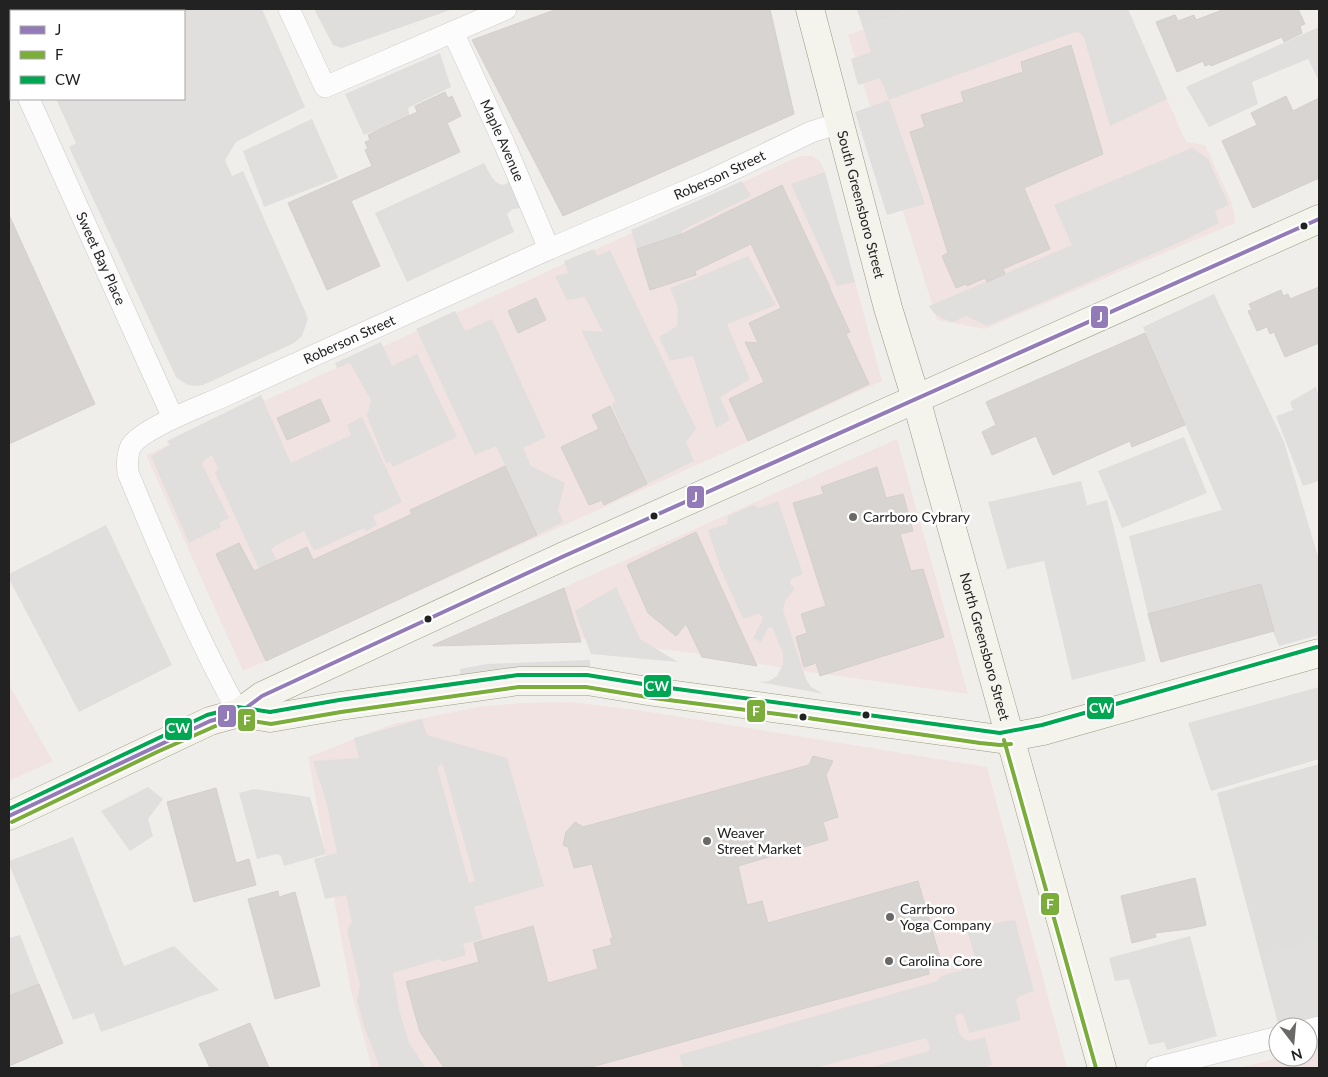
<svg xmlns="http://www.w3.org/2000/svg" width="1328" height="1077" viewBox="0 0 1328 1077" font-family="Lato,sans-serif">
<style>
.residential{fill:#dfdedc}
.commercial{fill:#f1e3e1}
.parking{fill:#e0dfde;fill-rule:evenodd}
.building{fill:#d7d4d2;stroke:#d3d0cc}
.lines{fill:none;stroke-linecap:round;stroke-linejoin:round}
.street-casing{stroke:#c9c8c7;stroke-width:22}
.secondary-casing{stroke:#999a82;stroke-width:29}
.street{stroke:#fdfcfc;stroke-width:21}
.secondary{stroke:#f4f4ed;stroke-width:28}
.bus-1-casing{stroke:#fff;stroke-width:8}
.bus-2-casing{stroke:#fff;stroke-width:8}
.bus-3-casing{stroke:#fff;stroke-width:8}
.bus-1{stroke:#937bb8;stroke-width:4}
.bus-2{stroke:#7bad3a;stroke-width:4}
.bus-3{stroke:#00a651;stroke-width:4}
.bus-dot{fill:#222;stroke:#fff;stroke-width:2}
.poi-dot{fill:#6a6968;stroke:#fff;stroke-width:2}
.labels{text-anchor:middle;stroke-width:5;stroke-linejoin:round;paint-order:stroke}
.street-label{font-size:14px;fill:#222;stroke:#fff}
.poi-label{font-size:14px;fill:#222;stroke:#fff;text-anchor:start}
.line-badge{stroke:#fff;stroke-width:2}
.badge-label{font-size:14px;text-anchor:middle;font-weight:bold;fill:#fff}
</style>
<rect width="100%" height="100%" fill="#f0eeeb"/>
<g class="residential">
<path d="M314 9H453L342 48 333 45Z"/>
<path d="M857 9H913L863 28Z"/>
<path d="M1319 764V1050L1308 1052V1027H1279L1217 793Z"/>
</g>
<g class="commercial">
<path d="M917 9H1127L1186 142 1205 145 1232 203 1235 223 985 329 937 320 848 35Z"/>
<path d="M800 156H812L820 161 825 172 882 381 243 671 146 455Z"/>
<path d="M897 439 968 694 810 672 700 654 584 639 450 638Z"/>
<path d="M9 685 53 761 9 781Z"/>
<path d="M570 702 644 711 987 767 1067 1068H372L351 991 308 757 393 724 484 706 523 703Z"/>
<path d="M1319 1050V1068H1238L1283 1057H1308V1052Z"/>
</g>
<g class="parking">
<path d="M14 9H262L305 107 236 142 225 160 232 176 243 171 305 311 308 319 302 336 294 343 203 385 196 386 188 385 181 381 176 377 69 147 76 143 56 99H184V11H15Z"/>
<path d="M913 9H1128L1167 99 1110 126 1084 38 1080 33 1075 32 889 100 925 204 887 215 855 112 889 100 880 78 858 85 851 59 871 52 863 28Z"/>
<path d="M1319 27V81L1308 59 1252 82 1258 104 1209 127 1186 87Z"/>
<path d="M440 53 451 87 408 108 410 118 364 135 345 94Z"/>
<path d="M312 119 338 178 264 207 243 151Z"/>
<path d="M1192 148 1208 159 1229 205 1215 211 1219 223 1187 239 987 326 966 316 953 322 943 319 934 313 929 306 1072 245 1054 205Z"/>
<path d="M484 163 491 176 496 182 502 185 506 184 509 181 520 208 513 209 507 214 514 232 407 282 375 213Z"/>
<path d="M825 172 855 282 837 286 791 184Z"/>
<path d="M742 181 751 196 681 231 683 234 637 249 631 230Z"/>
<path d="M594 249 597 256 610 250 696 429 686 442 694 461 647 484 612 406 615 400 581 330 603 332 585 297 567 300 555 276 568 273 564 261Z"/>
<path d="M748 256 776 305 727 324 750 379 720 397 730 420 716 428 693 356 670 361 659 337 677 326 678 308 670 288 696 278Z"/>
<path d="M1214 294 1284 442 1319 560V635L1279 646 1254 586 1148 614 1129 536 1222 510 1143 327Z"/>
<path d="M455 311 465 331 492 319 546 437 523 448 531 466 565 483 558 510 563 522 537 535 496 446 475 455 416 329Z"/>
<path d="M381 342 392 366 417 354 457 437 393 467 390 462 386 463 367 416 371 400 350 363 337 368 335 363Z"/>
<path d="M1316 387 1319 398V481L1303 486 1276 416 1293 410 1290 402Z"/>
<path d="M261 395 291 463 351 435 347 425 362 417 402 502 373 516 377 525 366 531 364 528 314 551 304 531 275 546 271 549 280 565 262 575 215 473 218 468 212 455 205 460 202 464 229 518 219 523 221 527 189 543 151 456 170 445 167 441Z"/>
<path d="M1184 437 1207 493 1122 528 1098 471Z"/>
<path d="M1081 481 1087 505 1107 500 1146 661 1072 680 1044 561 1007 569 988 502Z"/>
<path d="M778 501 803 574 791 579 790 584 795 588 785 601 783 610 806 679 811 687 824 694 759 682 769 681 777 676 783 665V653L772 627 768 628 761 642 753 638 762 621V616L758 614 743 619 721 570 708 530 727 524 728 516 753 505 759 508Z"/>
<path d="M106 525 172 665 79 712 9 579V574Z"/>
<path d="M616 587 640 639 678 662 591 654 575 611Z"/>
<path d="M590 660V669L461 677 460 669 487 664Z"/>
<path d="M1319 687V759L1211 791 1188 723Z"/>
<path d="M422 719 427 735 507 758 544 886 474 907 483 939 463 944 466 955 443 962 439 959 393 973 399 1009 409 1043 426 1068H380L364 1026 357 1000 360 985 347 930 352 922 346 895 325 899 314 859 337 853 326 801 313 761 359 758 354 738ZM441 764 443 765 475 881 469 883 438 770V767Z"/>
<path d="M148 787 163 799 148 819 153 836 130 851 101 811Z"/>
<path d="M254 789 310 797 326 854 284 866 281 856 277 854 257 859 239 793Z"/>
<path d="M73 837 124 966 174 946 219 990 101 1032 94 1013 73 1020 9 864V861Z"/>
<path d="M1015 920 1034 991 1020 996 1016 1000 1021 1020 969 1033 963 1014H958L955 1017 959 1033 964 1039 970 1041 985 1037 992 1065 982 1068H868L929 1051 930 1047 926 1038 815 1068H683L679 1055 931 983 937 981 941 976 972 967 974 964V954L966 927Z"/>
<path d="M20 935 39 984 9 996V938Z"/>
<path d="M1190 936 1217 1036 1167 1050 1164 1042 1149 1045 1129 979 1115 981 1109 958Z"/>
<path d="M1319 940V1015L1279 1026 1264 954Z"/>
</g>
<g class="building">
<path d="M557 9H770L794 114 563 216 472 40Z"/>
<path d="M1225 9H1298L1305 24 1300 26 1302 33 1284 42 1282 37 1211 66 1210 64 1205 66 1203 61 1177 72 1156 22 1175 15 1178 21 1194 15 1196 20Z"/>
<path d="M1071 45 1103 154 1024 188 1050 249 1003 269 1005 274 987 282 985 278 967 286 966 284 956 288 942 256 948 253 910 132 925 127 921 115 964 102 961 92 1023 72 1021 62Z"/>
<path d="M445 92 448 98 452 96 461 116 447 123 460 152 351 201 380 266 327 290 288 203 372 166 365 150 368 149 365 142 370 140 368 135 417 112 415 106Z"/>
<path d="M1286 96 1293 111 1319 98V178L1253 208 1222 141 1257 125 1251 113Z"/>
<path d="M782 185 830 287H829L850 332 846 334 869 384 748 441 729 399 764 382 745 342 758 343 749 323 781 308 751 244 695 271 696 275 650 290 637 249 682 234Z"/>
<path d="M9 215 95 404 9 444Z"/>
<path d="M1319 287V343L1285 357 1274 332 1270 334 1267 327 1257 331 1248 311 1252 310 1249 304 1281 290 1283 296 1288 294 1290 299Z"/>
<path d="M536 298 546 320 518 333 508 311Z"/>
<path d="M1145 333 1185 425 1132 447 1130 441 1053 475 1036 436 992 455 982 432 996 425 986 402Z"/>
<path d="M320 399 330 421 287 440 277 418Z"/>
<path d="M610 406 647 484 604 505 602 500 589 505 561 447 599 429 592 415Z"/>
<path d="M505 466 537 535 266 661 216 554 239 543 254 571 307 547 313 560 412 514 410 510Z"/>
<path d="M877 467 886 498 903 494 913 531 900 534 911 571 923 569 944 637 820 676 816 663 804 667 796 637 807 633 801 614 826 606 793 503 824 494 821 487Z"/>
<path d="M696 532 736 620 757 666 702 657 686 624 676 636 648 613 627 565Z"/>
<path d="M1261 584 1274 631 1161 662 1148 614Z"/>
<path d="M564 588 581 642 433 646V645Z"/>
<path d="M813 756 833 761 826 775 838 817 823 822 828 840 738 866 747 905 762 901 768 923 918 881 942 965 928 969 929 974 588 1068H444L420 1032 406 982 479 962 474 943 533 926 548 983 598 969 593 950 612 945 610 939 613 938 592 864 574 868 568 847 563 845 566 832 575 822 583 827 809 765Z"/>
<path d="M216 788 236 863 249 859 256 885 194 902 167 802Z"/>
<path d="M1195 878 1206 925 1188 929 1155 933 1156 937 1132 943 1121 896Z"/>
<path d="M278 891 279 897 295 892 320 986 275 999 248 899Z"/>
<path d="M39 984 63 1043 9 1066V996Z"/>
<path d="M250 1023 269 1068H210L199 1044Z"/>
</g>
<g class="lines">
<g class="street-casing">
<g id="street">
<path d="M289 9 325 87 506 9"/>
<path id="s1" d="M453 32 504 143 549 249"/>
<path d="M9 54 11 59"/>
<path id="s2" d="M29 99 173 418"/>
<path id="s3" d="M239 713C196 637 162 554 128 473 127 464 127 454 131 446 143 428 199 407 220 398L549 249 709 181 811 132 840 123"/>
<path d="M1308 1030 1319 1027"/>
<path d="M1156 1068 1278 1037"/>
</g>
</g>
<g class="secondary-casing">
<g id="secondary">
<path id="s4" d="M810 9 888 308 916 399 1102 1068"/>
<path d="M239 713 270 718 340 706 519 681H587L654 692 1000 739 1043 731 1319 653"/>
<path d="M9 816 210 721 239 713 262 696 562 557 1319 219"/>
</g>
</g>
<use href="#street" class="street"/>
<use href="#secondary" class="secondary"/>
<g class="bus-1-casing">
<path id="bus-1" d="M9 816 210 721 239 713 262 696 562 557 1319 219"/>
</g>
<g class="bus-2-casing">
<g id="bus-2">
<path d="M1004 740 1096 1068"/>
<path d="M12 822 157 752 220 724 239 719 271 724 341 712 519 687H586L653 698 801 717 980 743 1000 745 1011 744"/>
</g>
</g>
<g class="bus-3-casing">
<path id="bus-3" d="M9 809 207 715 238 707 270 712 339 700 518 675H587L655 686 1000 733 1042 725 1317 647"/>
</g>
<use href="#bus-1" class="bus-1"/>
<use href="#bus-2" class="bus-2"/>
<use href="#bus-3" class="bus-3"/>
</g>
<g class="bus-dot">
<circle cx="1304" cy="226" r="4.5"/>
<circle cx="654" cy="516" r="4.5"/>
<circle cx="428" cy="619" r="4.5"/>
<circle cx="866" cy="715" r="4.5"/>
<circle cx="803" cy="717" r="4.5"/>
</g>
<g class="poi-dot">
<circle cx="853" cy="517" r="5"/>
<circle cx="707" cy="841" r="5"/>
<circle cx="890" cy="917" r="5"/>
<circle cx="889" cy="961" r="5"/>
</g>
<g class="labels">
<g class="street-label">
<text dy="5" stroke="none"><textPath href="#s1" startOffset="119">Maple Avenue</textPath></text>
<text dy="5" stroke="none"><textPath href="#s3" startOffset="941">Roberson Street</textPath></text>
<text dy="5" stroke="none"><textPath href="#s4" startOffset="202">South Greensboro Street</textPath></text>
<text dy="5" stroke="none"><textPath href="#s2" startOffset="175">Sweet Bay Place</textPath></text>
<text dy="5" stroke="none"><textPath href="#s3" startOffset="536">Roberson Street</textPath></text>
<text dy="5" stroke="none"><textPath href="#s4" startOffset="661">North Greensboro Street</textPath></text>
</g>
<g class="poi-label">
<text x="863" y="522">Carrboro Cybrary</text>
<text x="717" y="838">Weaver<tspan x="717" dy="16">Street Market</tspan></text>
<text x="900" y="914">Carrboro<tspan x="900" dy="16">Yoga Company</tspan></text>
<text x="899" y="966">Carolina Core</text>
</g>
</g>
<g class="line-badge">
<rect x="1090" y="305" width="19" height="24" rx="5" fill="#937bb8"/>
<rect x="686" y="485" width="19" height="24" rx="5" fill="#937bb8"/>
<rect x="643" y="674" width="29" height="24" rx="5" fill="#00a651"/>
<rect x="1086" y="696" width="29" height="24" rx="5" fill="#00a651"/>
<rect x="746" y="699" width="20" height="24" rx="5" fill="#7bad3a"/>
<rect x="217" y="704" width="20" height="24" rx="5" fill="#937bb8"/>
<rect x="237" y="708" width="19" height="24" rx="5" fill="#7bad3a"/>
<rect x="164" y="717" width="29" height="24" rx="5" fill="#00a651"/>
<rect x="1040" y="892" width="20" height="24" rx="5" fill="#7bad3a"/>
</g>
<g class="badge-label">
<text x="1100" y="322">J</text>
<text x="695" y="502">J</text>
<text x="657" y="691">CW</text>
<text x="1101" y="713">CW</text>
<text x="756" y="716">F</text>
<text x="227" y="721">J</text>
<text x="247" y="725">F</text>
<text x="178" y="733">CW</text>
<text x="1050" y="909">F</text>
</g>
<rect width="1328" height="1077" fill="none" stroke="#222222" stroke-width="20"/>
<rect x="10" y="10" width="175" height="90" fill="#ffffff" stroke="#a7a7a7"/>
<rect x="20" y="26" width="25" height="8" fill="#937bb8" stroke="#a7a7a7"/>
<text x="55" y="35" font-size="15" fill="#222222">J</text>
<rect x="20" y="51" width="25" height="8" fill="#7bad3a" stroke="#a7a7a7"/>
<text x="55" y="60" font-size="15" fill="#222222">F</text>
<rect x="20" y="76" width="25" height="8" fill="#00a651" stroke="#a7a7a7"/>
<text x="55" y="85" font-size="15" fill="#222222">CW</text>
<g transform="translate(1293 1042) rotate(164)"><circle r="24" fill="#ffffff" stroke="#a7a7a7"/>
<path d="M0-4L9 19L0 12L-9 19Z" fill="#6a6968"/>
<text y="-8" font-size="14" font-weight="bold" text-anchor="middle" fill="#222222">N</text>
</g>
</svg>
